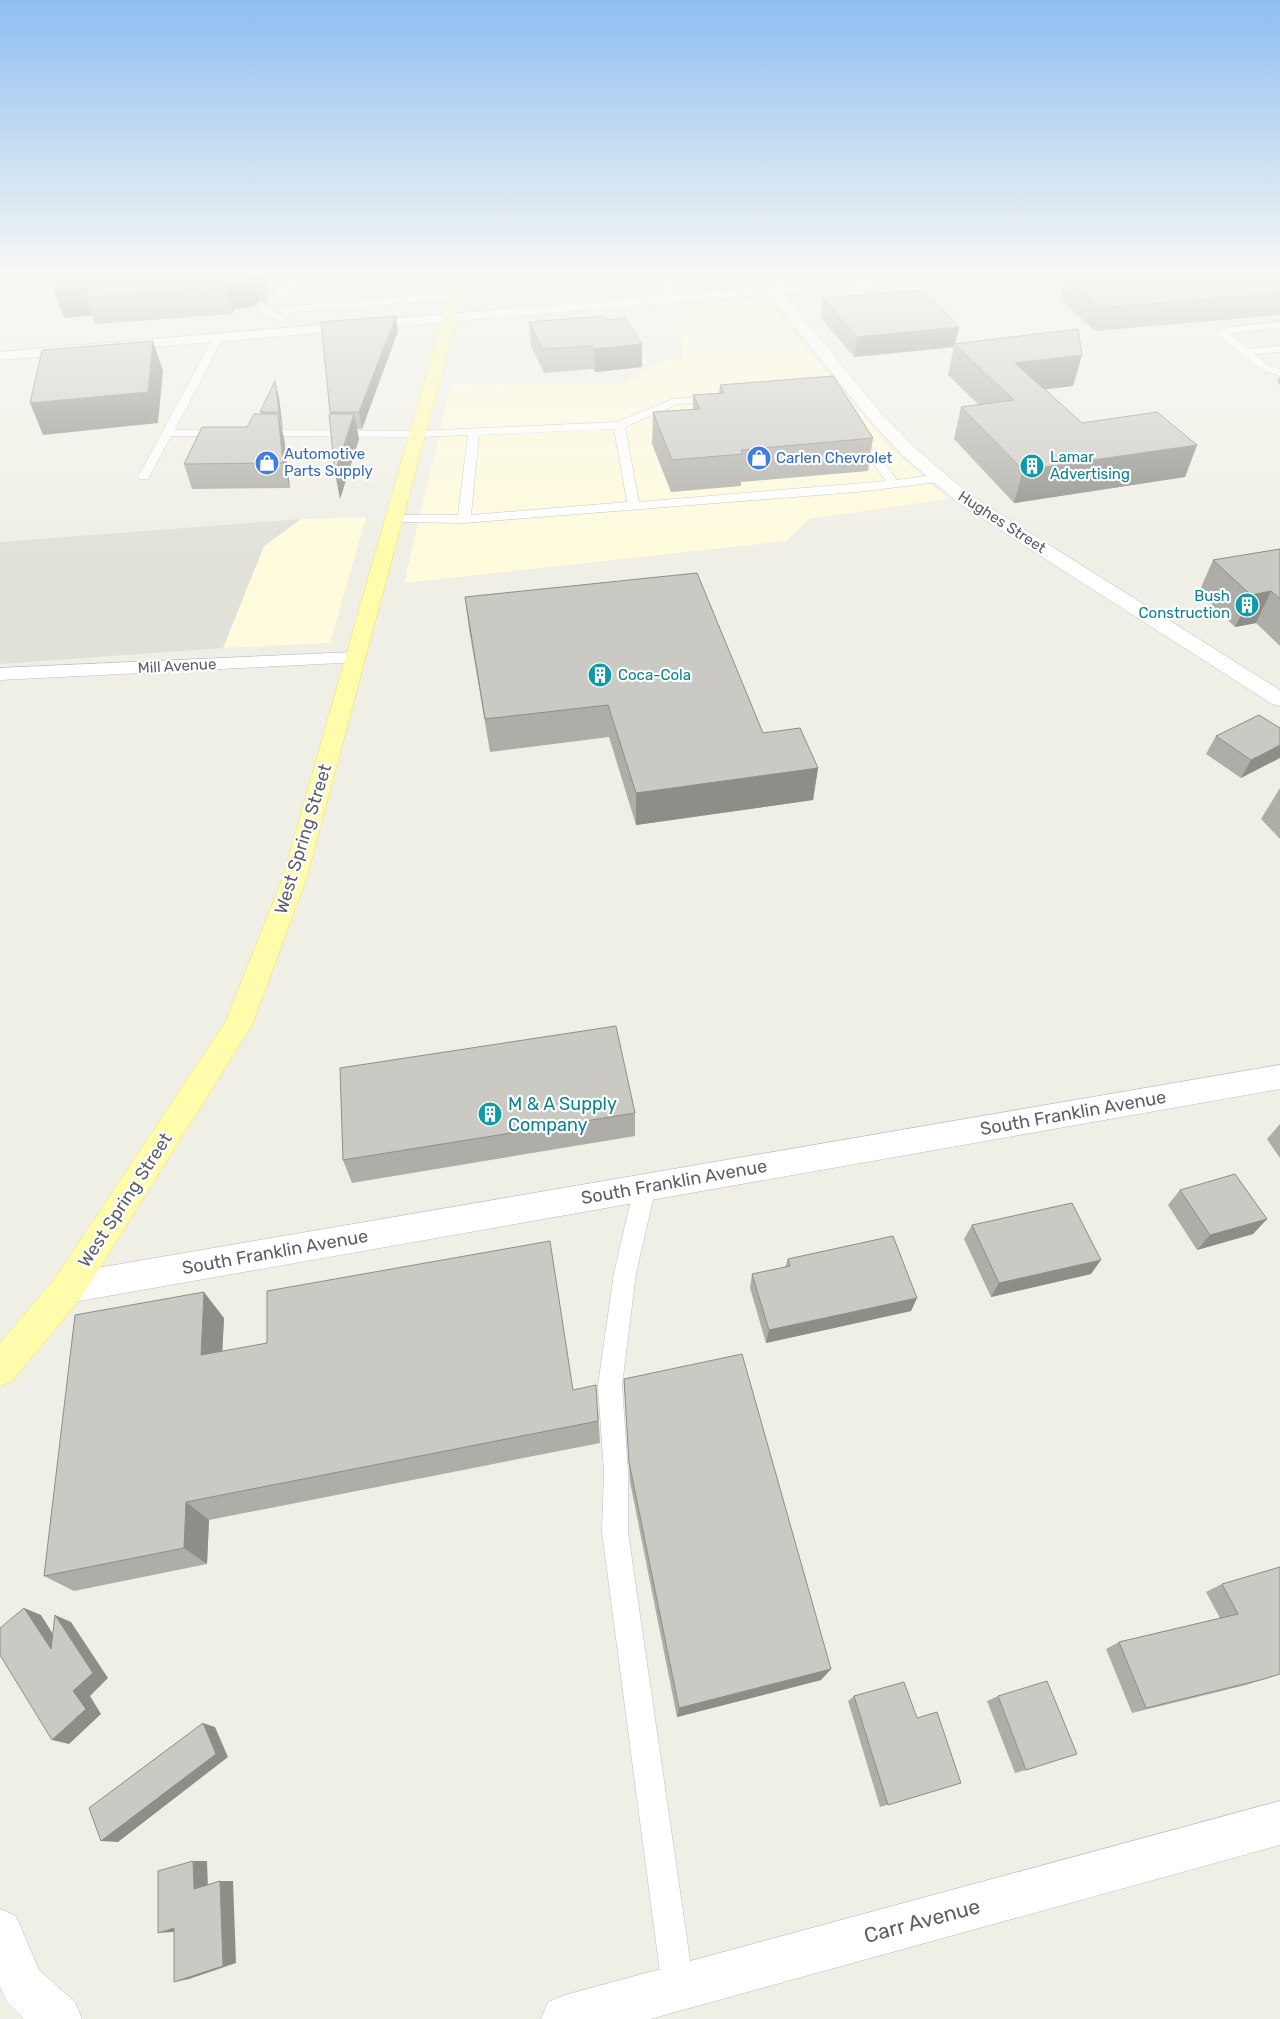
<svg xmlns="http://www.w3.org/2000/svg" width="1280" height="2019" font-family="Rubik,sans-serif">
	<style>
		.commercial { fill: #fffbdc }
		.industrial { fill: #e1e1da }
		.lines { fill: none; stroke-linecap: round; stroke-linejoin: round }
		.lane-casing { stroke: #bdbec5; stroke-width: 1 }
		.street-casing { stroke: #bdbec5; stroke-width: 1 }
		.secondary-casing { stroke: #bbbdc4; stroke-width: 1 }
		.primary-casing { stroke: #f6de59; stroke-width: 1 }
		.lane { fill: #fff; fill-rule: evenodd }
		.street { fill: #fff; fill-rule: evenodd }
		.secondary { fill: #fff; fill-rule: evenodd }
		.primary { fill: #fffcac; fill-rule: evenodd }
		.wall { fill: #afada8 }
		.shaded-wall { fill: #8e8d88 }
		.building { fill: #cbc9c3; stroke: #8e8d88 }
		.labels { text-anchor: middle; stroke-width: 4.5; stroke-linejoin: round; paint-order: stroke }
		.far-shop-label { font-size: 15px; fill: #366cbe; stroke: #fff; text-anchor: start }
		.far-culture-label { font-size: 15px; fill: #0d838f; stroke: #fff; text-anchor: start }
		.far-street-label { font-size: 15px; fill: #5d6067; stroke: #fff }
		.street-label { font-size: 18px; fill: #5d6067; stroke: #fff }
		.culture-label { font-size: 18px; fill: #0d838f; stroke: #fff; text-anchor: start }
		.near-street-label { font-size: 21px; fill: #5d6067; stroke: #fff }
	</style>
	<rect width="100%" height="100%" fill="#f0efe6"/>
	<!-- commercial -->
	<path class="commercial" d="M682 275H846L701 286 686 283Z
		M751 300 770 304 889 446 948 499 809 519 786 541 404 583 451 385 627 383 657 362 682 360 680 306Z
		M366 517 330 643 223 648 264 546 301 519Z"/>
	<!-- industrial -->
	<path class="industrial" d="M301 519 264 546 223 648 0 664V542Z"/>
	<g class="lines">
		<defs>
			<path id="lane" d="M441 275 463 276 458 279 283 292 284 296 279 299 274 296 273 290 278 287Z
				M426 295H454L459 298 454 301H426L283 313 278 310 283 307Z
				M258 304H264L267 308 288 320 280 322 260 312 256 306Z
				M1280 322V328L1229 333 1247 349 1280 346V352L1254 354 1270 366 1280 369V376L1262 370 1219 336V331L1224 328Z
				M219 333 224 336 175 430H225L231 433 225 436H171L148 479H140L138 477 214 336Z
				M719 396 724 399 723 401 678 404 625 427 639 502 886 481 850 432 856 429 860 430 897 480 939 474 945 478 939 482 857 492 464 523 394 522 388 518 390 515H458L468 435 418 437 257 436 251 433 257 430 418 431 617 422 672 399ZM614 429 627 502 471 515 479 435Z
				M645 1178 652 1180 656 1187 636 1273 622 1385 628 1472V1532L694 1988 689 1999 678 2004 667 1999 662 1988 602 1532 604 1472 598 1385 614 1273 634 1187 638 1180Z"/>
			<path id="street" d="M0 275H9L5 281 0 282Z
				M663 275H677V297L675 300H665L663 297Z
				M772 285 777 286 880 412 915 448 970 495 1280 690V706L1272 704 958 503 903 456 868 418 767 292 765 289Z
				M355 652 362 654 365 658 362 662 0 680V668Z
				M1280 1065V1089L68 1303 56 1299 52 1288 56 1277 68 1273Z
				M1280 1801V1845L650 2019H541L548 2002 565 1995Z
				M0 1909 16 1916 39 1970 75 2002 82 2019H24L7 2002 0 1987Z"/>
			<path id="secondary" d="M906 275H955L948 279 0 360V352Z"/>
			<path id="primary" d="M451 275H465L457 316 306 880 252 1025 80 1299 12 1381 0 1386V1343L56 1277 226 1021 282 880 443 316Z"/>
		</defs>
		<!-- lane casing -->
		<use href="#lane" class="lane-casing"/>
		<!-- street casing -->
		<use href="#street" class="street-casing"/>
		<!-- secondary casing -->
		<use href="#secondary" class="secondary-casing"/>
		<!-- primary casing -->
		<use href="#primary" class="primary-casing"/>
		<!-- lane -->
		<use href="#lane" class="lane"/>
		<!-- street -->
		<use href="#street" class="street"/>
		<!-- secondary -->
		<use href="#secondary" class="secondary"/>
		<!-- primary -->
		<use href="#primary" class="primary"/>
	</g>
	<!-- wall -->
	<path class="wall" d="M62 275H338L265 280 268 306 264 302H258L254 307 234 309 233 314 95 324 92 315 64 318Z
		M1280 275V315L1095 331 1060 300 1066 278Z
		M823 298 955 344 1082 355 1073 386 1045 389 1082 423 1197 445 1185 477 1014 503 954 439 961 407 979 405 948 375 954 347 854 357 821 318Z
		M604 316 642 367 595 372 593 369 544 373 531 346 529 322Z
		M321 322 398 331 362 429H357L359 439 340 499 330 414Z
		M1280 376V385L1277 382Z
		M275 381 279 398 283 429H282L284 438 290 488 192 489 184 464 247 427 261 414 260 412Z
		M720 385 873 438 868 471 741 482V486L671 492 652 444 653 412 693 409V395L719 393Z
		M1280 549V646L1256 623 1235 627 1199 592 1213 560Z
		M465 597 763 733 818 768 813 800 636 825 609 737 490 752 469 629Z
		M1280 728 1241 778 1206 754 1216 736Z
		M1280 788V839L1261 819Z
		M635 1113V1136L352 1183 343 1160Z
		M1280 1124V1158L1267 1139Z
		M1180 1190 1267 1219 1253 1234 1197 1250 1168 1205Z
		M972 1225 1091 1274 991 1297 964 1239Z
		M788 1259 917 1298 911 1311 766 1343 750 1288 752 1274 785 1267Z
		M224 1318 222 1351 573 1390 598 1408 600 1443 209 1520 207 1564 74 1591 44 1576Z
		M624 1379 831 1669 821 1680 677 1717 630 1482Z
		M1222 1584 1280 1674 1246 1685 1132 1713 1106 1649 1119 1642 1220 1618 1206 1592Z
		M854 1696 917 1718 961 1783 880 1807 848 1701Z
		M998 1696 1026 1770 1015 1773 987 1701Z"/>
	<!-- shaded-wall -->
	<path class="shaded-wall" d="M262 275H264L265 280 268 306Z
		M530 275H546L530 276Z
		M252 276 258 302 254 307 234 309 233 314 226 288 227 283Z
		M89 288 86 297 92 315 64 318 54 291Z
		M396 316 398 331 362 429 359 412Z
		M959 327 955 345 954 344V347L854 357 857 337Z
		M153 341 163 371 158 423 43 435 30 403Z
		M642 344V367L595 372 594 349Z
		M1082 355 1073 386 1008 394 1015 363Z
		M275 381 279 398 283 429 279 412Z
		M278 414 284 438 290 488 283 463Z
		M354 414 359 439 340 499 335 473Z
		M1197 445 1185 477 1014 503 1023 470Z
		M1271 591 1256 623 1235 627 1251 595Z
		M1280 745V758L1241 778 1251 760Z
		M818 768 813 800 636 825V793Z
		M1267 1219 1253 1234 1197 1250 1210 1235Z
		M1101 1260 1091 1274 991 1297 999 1283Z
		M204 1292 224 1318 221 1378 201 1355Z
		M917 1298 911 1311 766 1343 769 1330Z
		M186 1502 209 1520 207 1564 184 1548Z
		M24 1608 41 1615 67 1656 51 1649Z
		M55 1615 71 1622 108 1678 90 1696 101 1714 69 1744 52 1740Z
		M831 1669 821 1680 677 1717 679 1708Z
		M203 1723 215 1727 228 1757 118 1842 101 1841Z
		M193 1861H207L208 1889H194Z
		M220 1881H233L236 1963 189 1979 174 1982Z
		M189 1927 173 1932 158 1933 174 1928Z"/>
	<!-- building -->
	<path class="building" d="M62 275H262V280L258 276H252L248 281 227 283 226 288 86 297 89 288 54 291Z
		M1103 275H1280V293L1101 308 1066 278Z
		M924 290 959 327 857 337 823 298Z
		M396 316 359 412H330L321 322Z
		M604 316 606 320 625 318 642 344 594 349 592 346 542 349 529 322Z
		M1078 329 1082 355 1015 363 1082 423 1157 412 1197 445 1023 470 961 407 1014 400 954 344Z
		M153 341 148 392 30 403 42 350Z
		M833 376 873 438 741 450 743 454 672 460 653 412 700 409 693 395 724 393 720 385Z
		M275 381 279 412H260Z
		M254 414H278L283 463 184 464 202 427H247Z
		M329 414H354L335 473Z
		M1280 549V599L1271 591 1251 595 1213 560Z
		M697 573 763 733 800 728 818 768 636 793 608 705 485 719 465 597Z
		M1259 715 1280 728V745L1251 760 1216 736Z
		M616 1026 635 1113 343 1160 340 1068Z
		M1235 1174 1267 1219 1210 1235 1180 1190Z
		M1072 1203 1101 1260 999 1283 972 1225Z
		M893 1236 917 1298 769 1330 752 1274 790 1266 788 1259Z
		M550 1241 573 1390 596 1385 598 1421 186 1502 184 1548 44 1576 75 1315 204 1292 201 1355 267 1343V1291Z
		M742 1354 831 1669 679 1708 629 1462 624 1379Z
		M1280 1567V1674L1264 1679 1146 1708 1119 1642 1238 1614 1222 1584Z
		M24 1608 51 1649 55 1615 93 1673 73 1691 86 1709 52 1740 0 1655V1628Z
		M1047 1681 1077 1754 1026 1770 998 1696Z
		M904 1682 917 1718 937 1712 961 1783 888 1805 854 1696Z
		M203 1723 216 1754 101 1841 89 1808Z
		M193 1861 194 1889 220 1881 223 1966 174 1982V1928L158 1933V1871Z"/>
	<!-- sky -->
	<linearGradient id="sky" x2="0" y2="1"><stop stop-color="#8ebef1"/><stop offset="0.49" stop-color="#f8f8f4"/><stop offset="1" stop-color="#f8f8f4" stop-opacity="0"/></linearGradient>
	<rect width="1280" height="557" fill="url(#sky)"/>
	<!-- icons -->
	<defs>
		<symbol id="shop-disc" viewBox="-11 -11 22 22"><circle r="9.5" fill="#3f7fe0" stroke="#fff"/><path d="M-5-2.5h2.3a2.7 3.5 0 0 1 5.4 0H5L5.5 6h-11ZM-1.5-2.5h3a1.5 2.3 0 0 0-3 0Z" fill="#fff"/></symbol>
		<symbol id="building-disc" viewBox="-11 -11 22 22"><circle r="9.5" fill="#0f9aa8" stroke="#fff"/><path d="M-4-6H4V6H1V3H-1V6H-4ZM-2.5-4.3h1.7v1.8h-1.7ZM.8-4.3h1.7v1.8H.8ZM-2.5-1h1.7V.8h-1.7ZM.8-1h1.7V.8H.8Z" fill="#fff"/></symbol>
	</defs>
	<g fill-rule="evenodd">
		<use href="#shop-disc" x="745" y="444" width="28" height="28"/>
		<use href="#shop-disc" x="253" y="449" width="28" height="28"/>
		<use href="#building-disc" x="1018" y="452" width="28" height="28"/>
		<use href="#building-disc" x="1233" y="591" width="28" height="28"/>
		<use href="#building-disc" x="586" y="661" width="28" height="28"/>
		<use href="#building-disc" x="476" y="1100" width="28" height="28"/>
	</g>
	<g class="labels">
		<!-- far-shop labels -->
		<g class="far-shop-label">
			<text x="284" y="459">Automotive<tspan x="284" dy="17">Parts Supply</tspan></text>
			<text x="776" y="463">Carlen Chevrolet</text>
		</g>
		<!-- far-culture labels -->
		<g class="far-culture-label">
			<text x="1050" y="462">Lamar<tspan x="1050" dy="17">Advertising</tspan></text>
			<text x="1230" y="601" text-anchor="end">Bush<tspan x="1230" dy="17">Construction</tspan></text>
			<text x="618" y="680">Coca-Cola</text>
		</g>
		<!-- far-street labels -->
		<g class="far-street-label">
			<text transform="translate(1002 522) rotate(33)" y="5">Hughes Street</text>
			<text transform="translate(177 666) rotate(-3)" y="5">Mill Avenue</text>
		</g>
		<!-- street labels -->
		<g class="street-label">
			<text transform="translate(303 839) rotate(-73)" y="6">West Spring Street</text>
			<text transform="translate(1073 1113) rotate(-10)" y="6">South Franklin Avenue</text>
			<text transform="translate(674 1182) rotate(-10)" y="6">South Franklin Avenue</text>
			<text transform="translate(125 1200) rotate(-57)" y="6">West Spring Street</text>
			<text transform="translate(275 1252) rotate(-10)" y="6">South Franklin Avenue</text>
		</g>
		<!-- culture labels -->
		<g class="culture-label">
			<text x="508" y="1110">M &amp; A Supply<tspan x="508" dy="21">Company</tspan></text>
		</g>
		<!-- near-street labels -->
		<g class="near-street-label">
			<text transform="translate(922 1921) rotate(-15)" y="7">Carr Avenue</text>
		</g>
	</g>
</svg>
